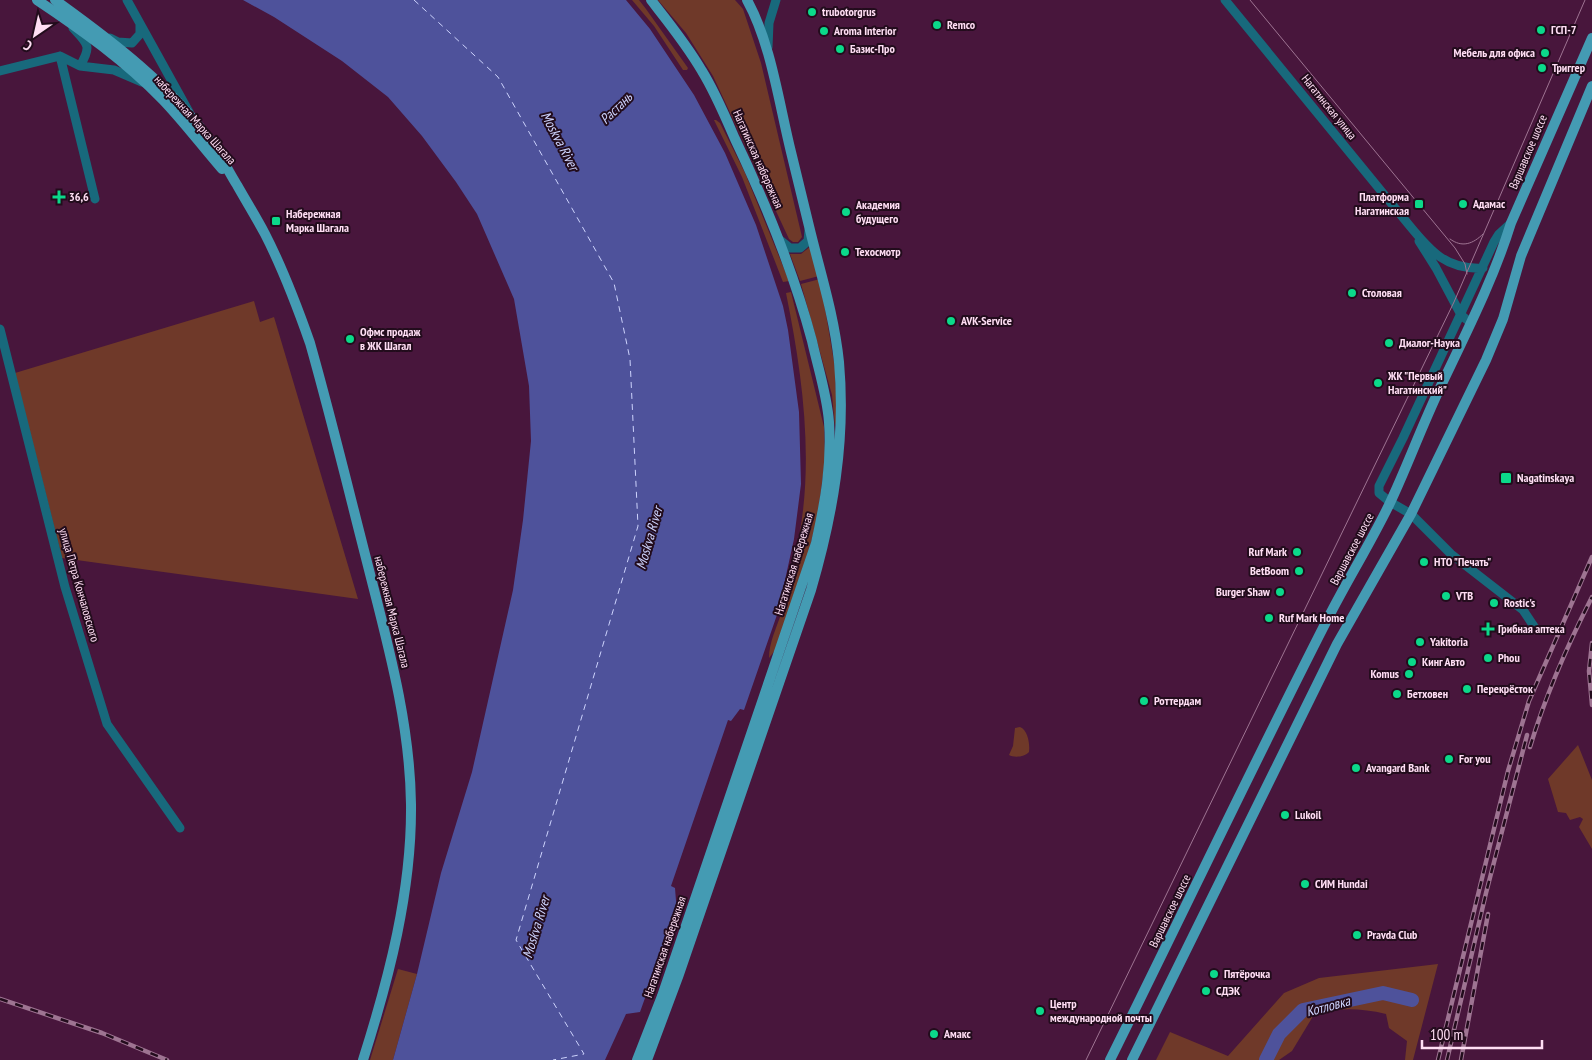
<svg xmlns="http://www.w3.org/2000/svg" width="1592" height="1060" font-family="'PT Sans Narrow',sans-serif">
	<style>
		.green { fill: #6f3929 }
		.water { fill: #4e529b }
		.lines { fill: none; stroke-linecap: round; stroke-linejoin: round }
		.river { stroke: #4e529b; stroke-width: 14 }
		.ferry { stroke: #cdd3fd; stroke-width: 1; stroke-dasharray: 6 5; stroke-linecap: butt }
		.minor { stroke: #18697c; stroke-width: 9 }
		.major { stroke: #449bb3; stroke-width: 10 }
		.tram { stroke: #9e7492; stroke-width: 1 }
		.rail-casing { stroke: #9e7492; stroke-width: 4.5 }
		.rail { stroke: #220c1c; stroke-width: 2.5; stroke-dasharray: 8; stroke-linecap: butt }
		.poi-dot { fill: #0bd98a; stroke: #220c1c; stroke-width: 2 }
		.labels { text-anchor: middle; stroke-width: 4; stroke-linejoin: round; paint-order: stroke }
		.poi-label { font-size: 12px; font-weight: bold; fill: #ffdef4; stroke: #220c1c; text-anchor: start }
		.street-label { font-size: 12px; fill: #ffdef4; stroke: #220c1c }
		.water-label { font-size: 14px; font-style: italic; fill: #cdd3fd; stroke: #220c1c }
	</style>
	<rect width="100%" height="100%" fill="#48163c"/>
	<!-- green -->
	<path class="green" d="M632 0H639L646 9 688 68 687 70H683L654 26Z
		M658 0H735L743 9 761 63 802 237 798 242H793L789 239 713 76 686 33Z
		M714 120H716L720 123 745 173 789 281 783 282 742 177Z
		M811 246 819 276 800 281 790 254H801Z
		M820 279 835 368 837 419 835 426 832 395 801 284Z
		M791 292 824 427 825 459 818 514 807 559 776 649 769 658C769 642 777 627 782 611 789 587 794 562 799 537 814 457 802 372 786 293Z
		M254 301 260 322 274 317 358 599 62 558 15 373Z
		M1020 727C1028 730 1030 744 1029 752 1025 757 1014 758 1009 755L1013 746 1015 728Z
		M1578 745 1592 780V849L1579 827 1583 819 1580 817 1570 820 1566 813 1558 812 1548 779Z
		M1438 964 1413 1060H1405L1407 1041 1389 1028 1386 1014C1360 1008 1341 1008 1315 1013L1292 1051 1279 1060H1156L1170 1032 1228 1056 1284 993 1319 978Z
		M398 969 417 974 393 1060H370Z"/>
	<!-- water -->
	<path class="water" d="M243 0H626L650 29 694 95 725 153 756 225 783 306 788 330 799 412 801 484 794 539 778 612 744 710 740 709 731 721 728 720 671 886 675 888 676 901 680 905 678 906 640 1012 626 1014 605 1060H393L417 974 441 873 472 772 513 590 523 520 531 441 529 386 514 299 477 214 456 182 422 136 388 97 342 61 274 17Z"/>
	<g class="lines">
		<!-- river -->
		<path class="river" d="M1266 1060 1279 1034 1303 1010 1383 993 1412 1000"/>
		<!-- ferry -->
		<path class="ferry" d="M414 0 498 77 614 283 630 359 638 526 516 940 584 1054 553 1060"/>
		<!-- minor -->
		<path class="minor" d="M127 0 189 112
			M1225 0 1409 225C1431 252 1447 270 1483 268
			M73 28C88 44 92 46 80 66
			M110 38 118 42 132 43 140 34V24
			M768 47 769 23 776 0
			M60 56 95 199
			M0 71 60 56 80 66 114 70 142 82
			M1511 223 1499 234 1494 242 1403 438 1379 486V493L1390 502 1411 514 1451 554 1523 610 1535 628
			M780 240 790 248H800L808 241 809 230
			M1419 241 1436 268 1461 315 1471 323
			M0 329 65 587 107 724 180 828"/>
		<!-- major -->
		<path class="major" d="M37 0C82 30 125 61 163 100 184 122 202 146 222 169
			M55 0C112 41 173 87 214 146 222 158 229 172 237 185 246 201 256 217 265 234 283 269 297 306 310 343 331 417 349 492 368 566 388 645 410 723 411 804 412 891 389 978 363 1060
			M637 1060 662 996 816 543C825 503 832 464 829 422 827 395 818 368 812 341 793 270 766 204 735 139 725 116 715 92 702 71 687 45 669 23 651 0
			M647 1060 678 977 811 590C833 515 846 440 839 362 834 314 820 272 809 226 803 201 797 177 791 152 779 104 771 43 747 0
			M1110 1060C1182 915 1251 769 1325 624 1345 584 1369 546 1389 505 1407 467 1421 428 1439 390 1465 335 1493 281 1511 223L1592 38
			M1132 1060 1337 644 1411 514 1486 360 1503 319 1521 256 1592 86"/>
		<!-- tram -->
		<path class="tram" d="M1250 0 1455 248 1465 264 1467 274
			M1450 239C1462 248 1473 244 1483 234
			M1086 1060 1454 302 1585 0"/>
		<defs>
			<path id="rail" d="M1592 643 1589 671 1592 705
				M1530 747C1546 694 1567 646 1592 597
				M0 999 102 1033 167 1060
				M1438 1060 1508 771 1529 701 1592 557
				M1447 1060 1486 893 1527 735
				M1461 1060 1488 914"/>
		</defs>
		<!-- rail casing -->
		<use href="#rail" class="rail-casing"/>
		<!-- rail -->
		<use href="#rail" class="rail"/>
	</g>
	<!-- markers -->
	<g class="poi-dot">
		<circle cx="812" cy="12" r="5"/>
		<circle cx="937" cy="25" r="5"/>
		<circle cx="1541" cy="30" r="5"/>
		<circle cx="824" cy="31" r="5"/>
		<circle cx="840" cy="49" r="5"/>
		<circle cx="1545" cy="53" r="5"/>
		<circle cx="1542" cy="68" r="5"/>
		<path d="M56.5 189.5h5v5h5v5h-5v5h-5v-5h-5v-5h5z"/>
		<rect x="1414" y="199" width="10" height="10" rx="2.5"/>
		<circle cx="1463" cy="204" r="5"/>
		<circle cx="846" cy="212" r="5"/>
		<rect x="271" y="216" width="10" height="10" rx="2.5"/>
		<circle cx="845" cy="252" r="5"/>
		<circle cx="1352" cy="293" r="5"/>
		<circle cx="951" cy="321" r="5"/>
		<circle cx="350" cy="339" r="5"/>
		<circle cx="1389" cy="343" r="5"/>
		<circle cx="1378" cy="383" r="5"/>
		<rect x="1500" y="472" width="12" height="12" rx="2.5"/>
		<circle cx="1297" cy="552" r="5"/>
		<circle cx="1424" cy="562" r="5"/>
		<circle cx="1299" cy="571" r="5"/>
		<circle cx="1280" cy="592" r="5"/>
		<circle cx="1446" cy="596" r="5"/>
		<circle cx="1494" cy="603" r="5"/>
		<circle cx="1269" cy="618" r="5"/>
		<path d="M1485.5 621.5h5v5h5v5h-5v5h-5v-5h-5v-5h5z"/>
		<circle cx="1420" cy="642" r="5"/>
		<circle cx="1488" cy="658" r="5"/>
		<circle cx="1412" cy="662" r="5"/>
		<circle cx="1409" cy="674" r="5"/>
		<circle cx="1467" cy="689" r="5"/>
		<circle cx="1397" cy="694" r="5"/>
		<circle cx="1144" cy="701" r="5"/>
		<circle cx="1449" cy="759" r="5"/>
		<circle cx="1356" cy="768" r="5"/>
		<circle cx="1285" cy="815" r="5"/>
		<circle cx="1305" cy="884" r="5"/>
		<circle cx="1357" cy="935" r="5"/>
		<circle cx="1214" cy="974" r="5"/>
		<circle cx="1206" cy="991" r="5"/>
		<circle cx="1040" cy="1011" r="5"/>
		<circle cx="934" cy="1034" r="5"/>
	</g>
	<g class="labels">
		<!-- poi labels -->
		<g class="poi-label">
			<text x="822" y="16">trubotorgrus</text>
			<text x="947" y="29">Remco</text>
			<text x="1551" y="34">ГСП-7</text>
			<text x="834" y="35">Aroma Interior</text>
			<text x="850" y="53">Базис-Про</text>
			<text x="1535" y="57" text-anchor="end">Мебель для офиса</text>
			<text x="1552" y="72">Триггер</text>
			<text x="69" y="201">36,6</text>
			<text x="1409" y="201" text-anchor="end">Платформа<tspan x="1409" dy="14">Нагатинская</tspan></text>
			<text x="1473" y="208">Адамас</text>
			<text x="856" y="209">Академия<tspan x="856" dy="14">будущего</tspan></text>
			<text x="286" y="218">Набережная<tspan x="286" dy="14">Марка Шагала</tspan></text>
			<text x="855" y="256">Техосмотр</text>
			<text x="1362" y="297">Столовая</text>
			<text x="961" y="325">AVK-Service</text>
			<text x="360" y="336">Офмс продаж<tspan x="360" dy="14">в ЖК Шагал</tspan></text>
			<text x="1399" y="347">Диалог-Наука</text>
			<text x="1388" y="380">ЖК "Первый<tspan x="1388" dy="14">Нагатинский"</tspan></text>
			<text x="1517" y="482">Nagatinskaya</text>
			<text x="1287" y="556" text-anchor="end">Ruf Mark</text>
			<text x="1434" y="566">НТО "Печать"</text>
			<text x="1289" y="575" text-anchor="end">BetBoom</text>
			<text x="1270" y="596" text-anchor="end">Burger Shaw</text>
			<text x="1456" y="600">VTB</text>
			<text x="1504" y="607">Rostic's</text>
			<text x="1279" y="622">Ruf Mark Home</text>
			<text x="1498" y="633">Грибная аптека</text>
			<text x="1430" y="646">Yakitoria</text>
			<text x="1498" y="662">Phou</text>
			<text x="1422" y="666">Кинг Авто</text>
			<text x="1399" y="678" text-anchor="end">Komus</text>
			<text x="1477" y="693">Перекрёсток</text>
			<text x="1407" y="698">Бетховен</text>
			<text x="1154" y="705">Роттердам</text>
			<text x="1459" y="763">For you</text>
			<text x="1366" y="772">Avangard Bank</text>
			<text x="1295" y="819">Lukoil</text>
			<text x="1315" y="888">СИМ Hundai</text>
			<text x="1367" y="939">Pravda Club</text>
			<text x="1224" y="978">Пятёрочка</text>
			<text x="1216" y="995">СДЭК</text>
			<text x="1050" y="1008">Центр<tspan x="1050" dy="14">международной почты</tspan></text>
			<text x="944" y="1038">Амакс</text>
		</g>
		<!-- street labels -->
		<g class="street-label">
			<text transform="translate(1329 107) rotate(51)" y="4">Нагатинская улица</text>
			<text transform="translate(195 120) rotate(48)" y="4">набережная Марка Шагала</text>
			<text transform="translate(1528 152) rotate(-67)" y="4">Варшавское шоссе</text>
			<text transform="translate(758 159) rotate(66)" y="4">Нагатинская набережная</text>
			<text transform="translate(1352 549) rotate(-62)" y="4">Варшавское шоссе</text>
			<text transform="translate(794 564) rotate(-73)" y="4">Нагатинская набережная</text>
			<text transform="translate(79 585) rotate(74)" y="4">улица Петра Кончаловского</text>
			<text transform="translate(392 612) rotate(76)" y="4">набережная Марка Шагала</text>
			<text transform="translate(1170 911) rotate(-64)" y="4">Варшавское шоссе</text>
			<text transform="translate(665 947) rotate(-71)" y="4">Нагатинская набережная</text>
		</g>
		<!-- water labels -->
		<g class="water-label">
			<text transform="translate(616 108) rotate(-44)" y="5">Растань</text>
			<text transform="translate(560 141) rotate(62)" y="5">Moskva River</text>
			<text transform="translate(649 538) rotate(-74)" y="5">Moskva River</text>
			<text transform="translate(536 927) rotate(-73)" y="5">Moskva River</text>
			<text transform="translate(1328 1006) rotate(-15)" y="5">Котловка</text>
		</g>
	</g>
	<!-- north arrow -->
	<g transform="translate(35 35) rotate(214)" stroke="#220c1c" stroke-width="4" paint-order="stroke">
	<path d="M0-4L9 19L0 12L-9 19Z" fill="#ffdef4"/>
	<text y="-8" font-size="14" font-weight="bold" text-anchor="middle" fill="#ffdef4">С</text>
	</g>
	<!-- scale -->
	<path d="M1422 1040v8h120v-8" fill="none" stroke="#ffdef4" stroke-width="2.5"/>
	<text x="1430" y="1040" font-size="15" fill="#ffdef4" stroke="#220c1c" stroke-width="4" paint-order="stroke">100 m</text>
</svg>
